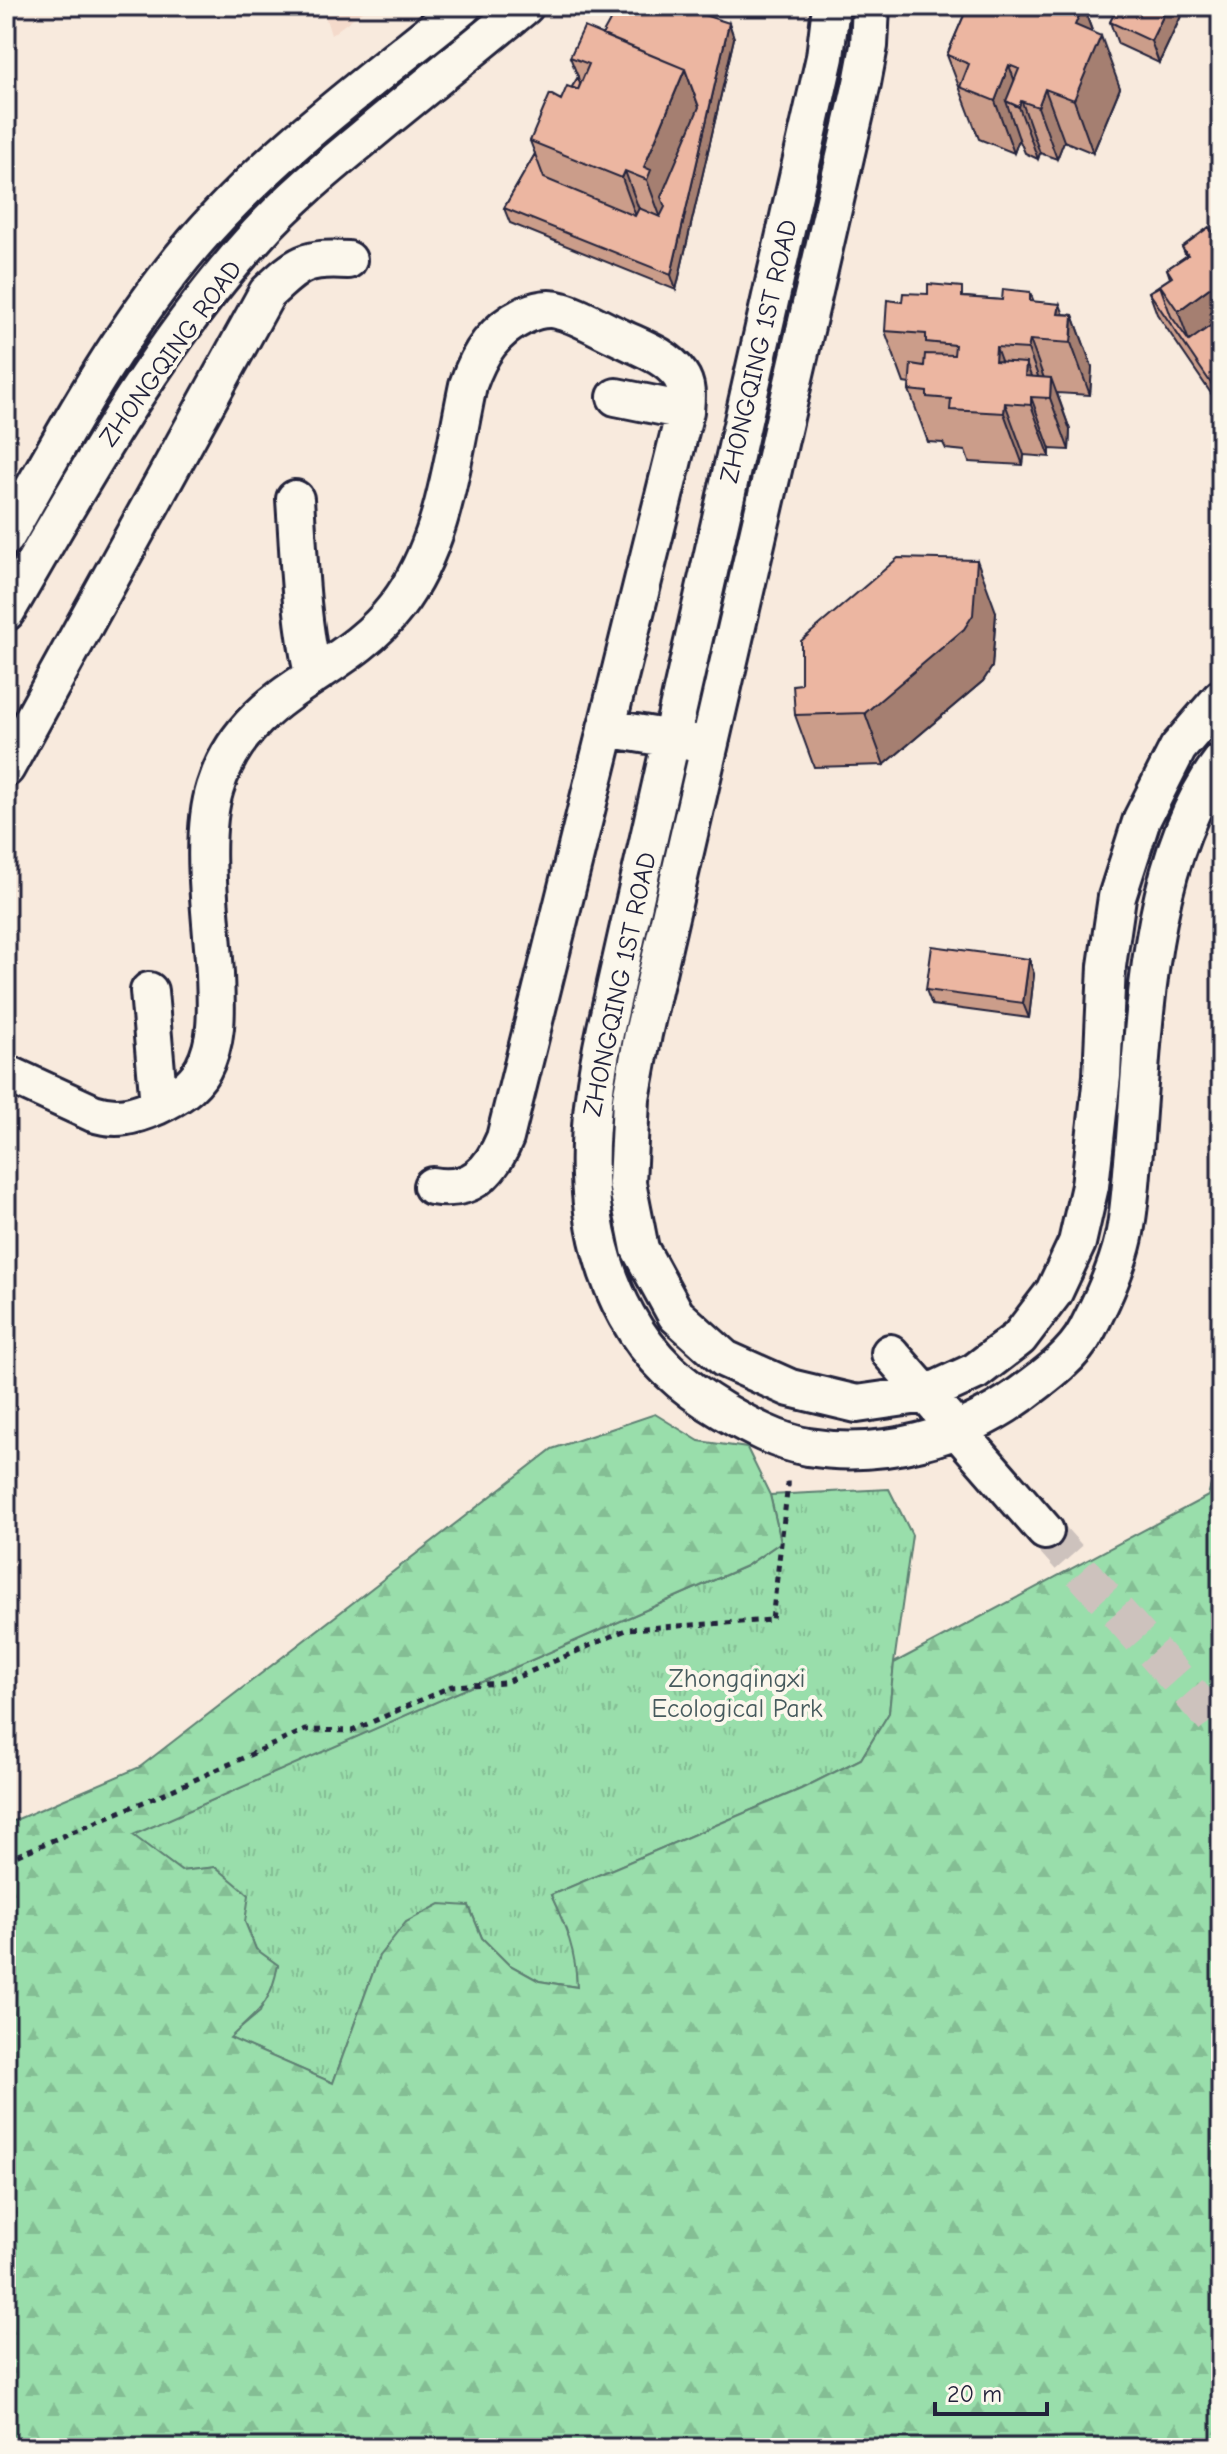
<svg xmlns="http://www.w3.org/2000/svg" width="1227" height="2454" font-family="'Comic Neue',sans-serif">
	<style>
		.built { fill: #f4dacb }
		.grass { fill: url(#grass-tufts); stroke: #5e8073; stroke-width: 2 }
		.forest { fill: url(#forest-firs); stroke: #5e8073; stroke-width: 2 }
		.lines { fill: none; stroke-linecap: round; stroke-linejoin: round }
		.minor-tunnel { stroke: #cdc2bd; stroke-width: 36; stroke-dasharray: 36 18; stroke-linecap: butt }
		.minor-casing { stroke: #22223b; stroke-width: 42 }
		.path { stroke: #22223b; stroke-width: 5; stroke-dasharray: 6 6; stroke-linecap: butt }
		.minor { stroke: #fbf7ec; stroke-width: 36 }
		.wall { fill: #cb9d8a; stroke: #22223b; stroke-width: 2 }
		.shaded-wall { fill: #a57f71; stroke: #22223b; stroke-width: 2 }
		.building { fill: #ecb6a1; stroke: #22223b; stroke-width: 2 }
		.labels { text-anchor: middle; stroke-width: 8; stroke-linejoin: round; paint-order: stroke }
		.street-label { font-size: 26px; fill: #22223b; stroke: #fbf7ec }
		.park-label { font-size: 26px; fill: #465a5d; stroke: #fbf7ec }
	</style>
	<defs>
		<pattern id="grass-tufts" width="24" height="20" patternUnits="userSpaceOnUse" patternTransform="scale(2)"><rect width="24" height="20" fill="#99deab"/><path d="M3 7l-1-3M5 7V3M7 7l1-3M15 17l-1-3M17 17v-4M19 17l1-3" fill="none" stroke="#84be94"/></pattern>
		<pattern id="forest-firs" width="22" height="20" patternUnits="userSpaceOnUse" patternTransform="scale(2)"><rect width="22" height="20" fill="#99deab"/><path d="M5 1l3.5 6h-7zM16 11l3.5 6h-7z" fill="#84be94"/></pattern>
	</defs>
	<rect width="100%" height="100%" fill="#f8eadd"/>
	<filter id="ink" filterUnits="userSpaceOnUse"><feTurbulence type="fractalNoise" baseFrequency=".0125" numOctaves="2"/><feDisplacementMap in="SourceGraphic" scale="16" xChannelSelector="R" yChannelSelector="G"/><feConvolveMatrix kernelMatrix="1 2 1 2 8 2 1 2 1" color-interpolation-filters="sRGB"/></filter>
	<g filter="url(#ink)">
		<!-- built -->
		<path class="built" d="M322 6H369L331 35Z"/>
		<!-- grass -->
		<path class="grass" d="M889 1489 912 1535 894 1663 889 1713 861 1759 801 1789 551 1895 564 1922 575 1953 577 1987 539 1981 508 1964 482 1938 469 1906 379 1956 333 2083 229 2038 260 2012 278 1966 256 1950 245 1922 216 1867 181 1871 132 1835 746 1566 781 1542 770 1495Z"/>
		<!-- forest -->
		<path class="forest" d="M655 1414 699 1441 747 1448 770 1495 781 1542 746 1566 133 1835 181 1871 216 1867 249 1895 245 1922 256 1949 278 1965C269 2009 258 2010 230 2038L333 2083 379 1956 406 1922 440 1904 469 1906 482 1938 508 1964 539 1981 577 1987C576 1951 566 1927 551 1895L801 1789 861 1759 889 1713 894 1663 1208 1496 1221 1446V2448H6V1824L140 1767 552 1449Z"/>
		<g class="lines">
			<!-- minor-tunnel -->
			<path class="minor-tunnel" d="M1045 1531 1221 1728"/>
			<defs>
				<path id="minor" d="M831 6 825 57 606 1028C585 1124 577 1226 627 1316 650 1358 682 1387 723 1411 749 1426 778 1442 808 1447 881 1459 961 1438 1020 1395 1043 1378 1074 1356 1087 1330 1102 1301 1117 1269 1124 1237 1130 1209 1131 1179 1134 1151 1144 1032 1146 860 1221 762
					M871 6 869 46 862 83 643 1034 631 1099 627 1183 640 1249 676 1315 725 1359 790 1388 857 1404 926 1394 976 1371 1019 1338 1054 1292 1077 1243 1090 1186 1102 1076 1107 966 1117 897 1142 819 1178 748 1221 698
					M616 397 685 411
					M295 499C299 557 300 616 313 674
					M6 537C63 436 119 331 195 242 270 154 373 79 463 6
					M6 612C82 481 155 347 258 234 296 192 341 157 384 121 431 83 478 44 525 6
					M606 728 696 743
					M6 768 267 293C298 264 305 257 348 260
					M149 991 159 1105
					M6 1073 93 1113C117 1121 134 1116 157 1106 176 1097 192 1088 203 1069 219 1040 216 1006 215 974 212 919 199 839 215 788 245 689 342 678 396 607 444 545 452 460 468 385 479 353 494 330 525 315 536 310 549 307 561 311 580 316 599 328 617 336 639 347 666 355 680 375 688 386 686 399 685 411L505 1138C491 1172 471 1193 432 1186
					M890 1353 1045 1531"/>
			</defs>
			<!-- minor casing -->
			<use href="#minor" class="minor-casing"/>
			<!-- path -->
			<path class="path" d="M6 1860 172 1790 305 1730 352 1731 452 1686 504 1683 628 1629 772 1620 788 1484H793"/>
			<!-- minor -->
			<use href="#minor" class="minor"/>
		</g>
		<!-- wall -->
		<path class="wall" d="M968 6H1083L1093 33 1120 88 1093 153 1064 141 1057 159 1040 153 1038 159 1025 153 1019 139 1014 153 979 139 947 55Z
			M1118 6H1199L1182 14 1159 63 1118 44 1110 22Z
			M729 23 734 38 676 290 510 223 504 208 535 154 530 141 572 87 578 77 570 57 602 35Z
			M1221 231V408L1157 314 1149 292 1170 278 1167 269 1186 256 1182 247 1215 235Z
			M1030 292 1034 302 1063 314 1073 315 1092 367 1090 395 1057 393 1070 430 1069 450 1050 449V457L1024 455 1023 465 969 462 965 451 946 449 943 443 928 442 909 390 910 384 904 383 885 331 902 302 966 297 1002 300Z
			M996 612 992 667 983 681 884 765 814 767 795 715 801 684Z
			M1029 959 1034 974 1029 1018 932 1005 926 990Z"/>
		<!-- shaded-wall -->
		<path class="shaded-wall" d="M1037 6H1059L1053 65 1034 13Z
			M1075 6H1083L1097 45 1101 36 1120 88 1093 153 1074 100Z
			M1168 6H1179L1182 14 1159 63 1151 41Z
			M729 23 734 38 676 290 671 275Z
			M1009 65 1040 153 1038 159 1019 107 1006 101 1019 139 1014 153 995 101Z
			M685 69 704 121 666 232 647 180 644 167Z
			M1045 89 1064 141 1057 159 1038 107Z
			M625 171 644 223 641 230 622 178Z
			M1212 286 1221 310V321L1197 363 1178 311Z
			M1221 290V304L1217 293Z
			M1060 304 1072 337 1073 315 1092 367 1090 395 1071 343 1058 314Z
			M1030 340 1049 392 1046 398 1028 349Z
			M996 347 1015 399 995 361Z
			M1026 363 1039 397 1025 376Z
			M1051 378 1070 430 1069 450 1050 398Z
			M1031 397 1050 449V457L1031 405Z
			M1005 403 1024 455 1023 465 1004 413Z
			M977 560 996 612 992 667 983 681 884 765 865 713Z
			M1029 959 1034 974 1029 1018 1023 1003Z"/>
		<!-- building -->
		<path class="building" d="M618 6H676L729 23 671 275 504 208 535 154 544 178 635 216 639 208 660 217 665 207 661 197 699 107 685 69 602 35Z
			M968 6H1037L1034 13 1042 16 1046 6H1080L1083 7 1075 25 1101 36 1074 100 1045 89 1038 107 1021 101 1019 107 1006 101 1019 69 1009 65 995 101 960 87 969 64 947 55Z
			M1118 6H1168L1151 41 1110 22Z
			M584 27 685 69 644 167 651 170 647 180 625 171 622 178 530 141 550 94 561 100 567 86 578 90 589 64 570 57Z
			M578 77 580 84 578 90 572 87Z
			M1209 227 1215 235 1221 231V290L1217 293 1212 286 1178 311 1160 285 1172 277 1167 269 1188 255 1182 247Z
			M928 284 962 287V297L1002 300 1003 289 1030 292V301L1060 304 1058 314 1073 315 1071 343 1030 340 1028 349 996 347 995 361 1026 363 1025 376 1051 378 1050 398 1031 397V405L1005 403 1004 413 950 410 951 399 927 397V392L909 390 911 364 924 366 925 354 954 355 955 345 926 342V334L885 331 887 300 902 302 903 293 928 294Z
			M1160 286 1171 316 1189 341 1220 319 1221 322V398L1149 292Z
			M898 558 977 560 973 615 964 629 865 713 795 715 793 685 801 684V641Z
			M932 946 1029 959 1023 1003 926 990Z"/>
	</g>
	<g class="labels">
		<!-- street labels -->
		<g class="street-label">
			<text transform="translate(758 351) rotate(-77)" y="9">ZHONGQING 1ST ROAD</text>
			<text transform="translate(170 353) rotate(-54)" y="9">ZHONGQING ROAD</text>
			<text transform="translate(619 984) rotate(-78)" y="9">ZHONGQING 1ST ROAD</text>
		</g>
		<!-- park labels -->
		<g class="park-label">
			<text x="737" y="1687">Zhongqingxi<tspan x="737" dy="30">Ecological Park</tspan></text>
		</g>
	</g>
	<!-- margin -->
	<rect width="1227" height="2454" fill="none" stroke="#fbf7ec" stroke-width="32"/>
	<rect x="16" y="16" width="1195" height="2422" fill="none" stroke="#22223b" stroke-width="3" filter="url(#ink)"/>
	<!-- scale -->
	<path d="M935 2402v12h112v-12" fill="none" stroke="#22223b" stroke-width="4"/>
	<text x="947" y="2402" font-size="24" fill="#22223b" stroke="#fbf7ec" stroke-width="6" paint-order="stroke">20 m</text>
</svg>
